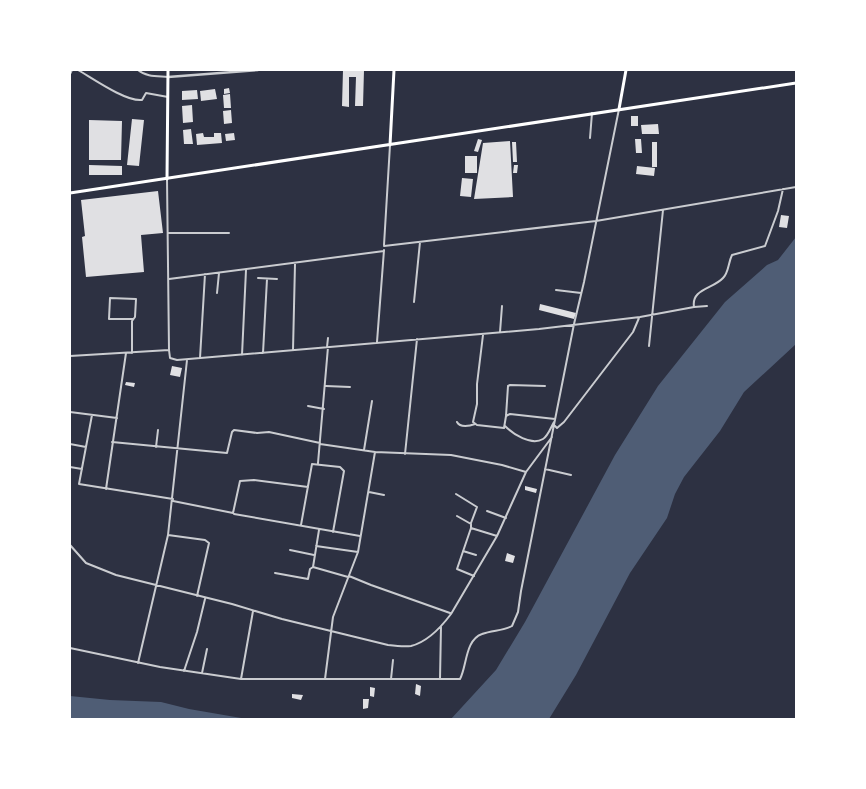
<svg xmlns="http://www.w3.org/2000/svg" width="866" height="789" font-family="Manrope,sans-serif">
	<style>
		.water { fill: #4f5d75 }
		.building { fill: #e0e0e3 }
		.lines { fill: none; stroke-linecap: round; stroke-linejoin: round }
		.minor { stroke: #caccd0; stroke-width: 2 }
		.tertiary { stroke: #caccd0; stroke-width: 2.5 }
		.secondary { stroke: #fff; stroke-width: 3 }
		.primary { stroke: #fff; stroke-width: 3 }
	</style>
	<rect width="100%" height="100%" fill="#2d3142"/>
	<!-- water -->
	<path class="water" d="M796 237V344L744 392 720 431 684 477 675 494 667 518 630 573 576 675 549 719H451L496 670 525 622 615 455 658 386 725 302 767 265 778 260Z
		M70 696 110 700 161 702 189 709 247 719H70Z"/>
	<!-- building -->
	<path class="building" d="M343 70H364L363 106H355L356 77H349V107L342 106Z
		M229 88 230 93 224 94V89Z
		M215 89 217 99 201 101 200 91Z
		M197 90 198 99 182 100V91Z
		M230 94 231 108H224L223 95Z
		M192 105 193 122 183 123 182 106Z
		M231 110 232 123 224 124 223 111Z
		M631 116H638V126H631Z
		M132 119 144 120 139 166 127 165Z
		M89 120 122 121 121 160H89Z
		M658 124 659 134H642L641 125Z
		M191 129 193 144H184L183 130Z
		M203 133 204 137H214V133H221L222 143 197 145 196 134Z
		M234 133 235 140 226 141 225 134Z
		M478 139 482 140 478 152 474 151Z
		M635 139H641L642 153H636Z
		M510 141 513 197 474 199 483 143Z
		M512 142H516L517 162H513Z
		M652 142H657V167H652Z
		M465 156H477V173H465Z
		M89 165 122 166V175H89Z
		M514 165H518L517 173H513Z
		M637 166 655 168 654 176 636 174Z
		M462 178 473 179 471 197 460 196Z
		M158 191 163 233 141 235 144 272 86 277 82 237 85 236 81 200Z
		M781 215 789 216 787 228 779 227Z
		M540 304 576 313 574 319 539 310Z
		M172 366 182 368 180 377 170 375Z
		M126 382 135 383 134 387 125 385Z
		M525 486 537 489 536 493 525 490Z
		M507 553 515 556 513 563 505 561Z
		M416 684 421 686 420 696 415 694Z
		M370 687 375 688 374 697 370 696Z
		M292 694 303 695 301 700 292 698Z
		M363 699H369L368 708 363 709Z"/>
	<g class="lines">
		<!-- minor -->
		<path class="minor" d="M78 70C92 78 126 102 142 100L146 93 168 97
			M138 70C146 77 158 76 168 77
			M70 74 72 70
			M590 138 592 113
			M167 179 169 350 170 358 177 360 539 329 640 317 694 307C691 289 713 289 723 278 729 272 728 263 732 255L765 246 778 211 783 189
			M168 233H229
			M384 245 390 145
			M384 246 596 221 796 187
			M258 278 277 279
			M169 279 384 251
			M556 290 581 293
			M217 293 219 273
			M414 302 420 242
			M694 307 707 306
			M500 332 502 306
			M483 335 477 384V404L473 422 477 425 504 428 506 416 510 414 555 419
			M377 342 384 250
			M649 346 663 210
			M327 347 328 338
			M293 350 295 264
			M132 353V321L135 317 136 299 110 298 109 319H133
			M263 353 267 279
			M242 355 246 270
			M70 356 169 350
			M200 358 205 274
			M326 386 350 387
			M308 406 324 409
			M70 412 117 418
			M92 415 79 484 173 499
			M506 416 508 386 510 385 545 386
			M457 422C460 428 470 426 475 424
			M554 425 557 428 564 422 633 332 639 318
			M505 426C513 434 531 446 543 439 548 436 551 427 554 422
			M112 442 227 453 232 432 234 430 257 433 269 432 320 443
			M70 444 86 447
			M320 444 375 452 451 455 502 465 526 472
			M156 447 158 430
			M364 450 372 401
			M405 454 417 339
			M318 463 328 347
			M70 467 82 469
			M545 469 571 475
			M106 489 126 353
			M369 492 384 495
			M456 494 477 507 471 523
			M173 501 233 513 240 481 254 480 308 487
			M487 511 506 518
			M234 514 360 536
			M457 516 471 524V528L457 569 474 576
			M301 525 312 464 340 467 344 471 333 532
			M471 528 497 536
			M168 535 205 540 209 543 197 596
			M70 545 86 563 116 575 232 604 282 619 388 645C396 646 404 647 411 646 427 642 442 626 451 614L497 536 526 472 552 437
			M316 546 358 552
			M290 550 314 555
			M463 551 476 555
			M313 567 319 530
			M275 573 308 579 310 569 313 567 348 577
			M349 576 371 585 450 613
			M70 648 160 667 241 679H460C467 666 465 640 482 634 492 630 503 631 512 626L518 612 521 591 574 324 584 282 619 109
			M138 663 168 535 187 360
			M184 671 197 632 205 599
			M202 673 207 649
			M241 679 253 611
			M325 679 333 617 358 552 375 452
			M391 679 393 660
			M440 679 441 626"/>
		<!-- tertiary -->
		<path class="tertiary" d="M168 77 258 70"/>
		<!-- secondary -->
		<path class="secondary" d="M619 109 626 70
			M167 179 168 70"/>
		<!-- primary -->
		<path class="primary" d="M390 145 394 70
			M70 193 796 83"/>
	</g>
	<!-- border -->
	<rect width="866" height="789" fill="none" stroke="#ffffff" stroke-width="142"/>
</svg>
